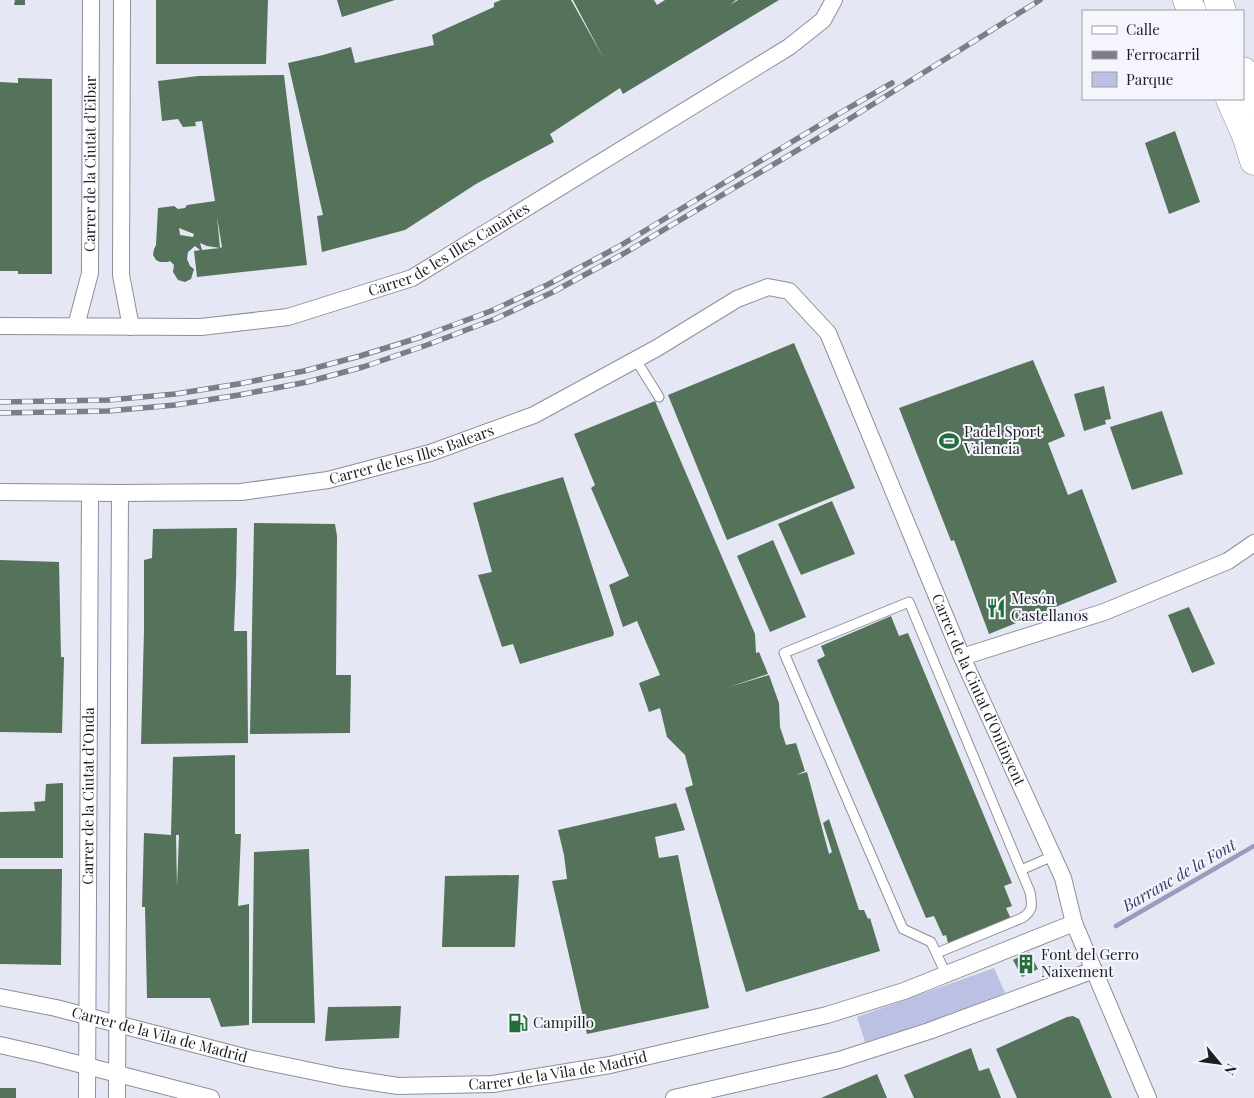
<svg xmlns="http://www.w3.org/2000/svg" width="1254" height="1098" font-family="'Playfair Display',serif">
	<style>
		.green { fill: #bcc0e2 }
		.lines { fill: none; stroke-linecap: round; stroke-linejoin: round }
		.stream { stroke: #979bbc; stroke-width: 4.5 }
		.building { fill: #55725b; fill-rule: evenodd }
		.service-casing { stroke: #8d8f9b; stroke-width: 11 }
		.minor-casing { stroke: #8d8f9b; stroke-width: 18 }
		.motorway-casing { stroke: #8d8f9b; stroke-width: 29 }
		.service { stroke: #fff; stroke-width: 9 }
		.minor { stroke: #fff; stroke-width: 16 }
		.motorway { stroke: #fff; stroke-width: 28 }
		.rail-casing { stroke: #7c7d85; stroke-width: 5.5 }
		.rail { stroke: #f4f5fd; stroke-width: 4; stroke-dasharray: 11; stroke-linecap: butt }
		.labels { text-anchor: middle; stroke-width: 4; stroke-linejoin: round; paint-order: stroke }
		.street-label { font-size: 15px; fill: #1e1f23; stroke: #f4f5fd }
		.poi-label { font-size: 15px; fill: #1e1f23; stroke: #f4f5fd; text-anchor: start }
		.water-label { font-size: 16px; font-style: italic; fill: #393a69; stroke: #f4f5fd }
	</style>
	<rect width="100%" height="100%" fill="#e5e7f4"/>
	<!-- green -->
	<path class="green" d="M994 968 1005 993 933 1021 865 1042 857 1017Z"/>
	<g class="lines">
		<!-- stream -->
		<path class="stream" d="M1116 926 1254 846"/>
	</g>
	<!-- building -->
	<path class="building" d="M15 0H25V5H14Z
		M156 0H268L266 64H156Z
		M337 0H395L342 17Z
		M501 0H571L604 59 573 0H654L657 5 665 0H736L730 5 738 0H779L623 94 620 88 550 134 554 142 476 184 405 230 322 252 317 216 323 215 288 63 323 55 351 47 355 63 434 45 432 35 494 7V3Z
		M284 75 307 265 197 277 194 251 200 250 195 246 188 252 187 259 190 266 194 269 191 279 185 282 178 280 173 272 174 265 170 261 168 262H160L156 260 153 255 154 249 156 245 158 208 174 206 178 209 185 208 187 205 215 201 202 121 195 122 196 126 183 127 178 119 162 121 158 81 198 76ZM217 217 222 247 220 248ZM179 228 194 234 193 237 180 235ZM200 243 207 246 220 248 202 250Z
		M18 78 52 79V274H18V271H0V82L18 83Z
		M1175 131 1200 202 1169 214 1145 143Z
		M794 343 855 488 727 540 668 395Z
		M1033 360 1065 436 1048 443 1068 495 1082 489 1117 582 989 634 954 540 951 541 899 408Z
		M1104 386 1111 419 1105 420 1106 424 1084 431 1074 394Z
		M655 401 755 634 756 653 759 652 768 674 729 687 769 675 779 703 780 727 786 745 796 743 805 771 796 775 807 772 829 854 832 852 823 823 829 819 859 910H864L868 919 870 918 880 951 746 992 685 788 693 785 685 755 667 737 660 708 649 712 639 683 660 675 637 621 623 627 609 585 629 576 591 488 595 485 574 434Z
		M1162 411 1183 474 1132 490 1110 427Z
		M563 477 614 633 613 636 520 664 513 644 502 647 478 575 492 572 473 503Z
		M832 501 855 554 801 575 778 524Z
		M254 523 335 524 337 536 336 675H351L350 733 250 734Z
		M237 528 236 581 234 631H247L248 743 141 744 144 631V560L152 558 153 529Z
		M773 540 806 617 770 632 737 556Z
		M0 560 59 562 61 657H64L62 733 0 732Z
		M1189 607 1215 664 1192 673 1168 615Z
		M891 616 899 636 908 633 1012 883 1004 886 1012 906 1006 908 1011 919 953 943H948L946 935 943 936 934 916 926 918 817 660 825 656 821 646Z
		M235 755V834H241L238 906 249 904V1025L221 1027 210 998H147L145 907H142L144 833 171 835 173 757ZM176 835H179L177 887Z
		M63 783V858H0V812L35 811 34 802 45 801 46 784Z
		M676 803 685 830 655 837 659 858 678 855 709 1008 587 1034 552 881 567 879 564 855 558 830Z
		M309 849 315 1023H252L254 852Z
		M0 869H62L61 965 0 964Z
		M519 875 515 947H442L445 876Z
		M1029 952 1038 969 1022 977 1013 960Z
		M401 1006 399 1038 325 1041 328 1007Z
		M1073 1016 1079 1019 1112 1098H1017L996 1049 1067 1017Z
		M971 1048 979 1071 989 1068 1001 1098H914L904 1075Z
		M877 1074 887 1098H821Z
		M0 1088H16V1098H0Z"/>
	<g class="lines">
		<defs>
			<path id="service" d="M636 360 659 397
				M1021 870 1053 856
				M937 953 1022 918C1034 910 1032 904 1030 892L909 602 784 653 903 929 931 942 946 974"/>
			<g id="minor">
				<path d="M122 0 121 275 131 327"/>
				<path id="s1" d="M0 326 201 327 288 317 412 278 789 47 823 20 834 0"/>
				<path id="s2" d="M76 326 90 273 91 0"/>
				<path id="s3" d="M0 492 120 493 241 492 328 480 430 453 534 415 657 348 737 299 768 287 789 291 828 333 962 657 1063 878 1074 923 1148 1098"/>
				<path d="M962 657 1104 612 1228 561 1254 543"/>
				<path id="s4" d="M0 997 56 1008 248 1058 340 1077 398 1086 493 1084 610 1065 827 1015 904 991 1074 923"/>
				<path d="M0 1045 44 1055 211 1098"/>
				<path id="s5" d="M87 1098 90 493"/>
				<path d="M117 1098 120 493"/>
				<path d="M674 1098 839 1060 929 1031 1094 970"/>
			</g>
			<path id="motorway" d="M1187 0 1192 11
				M1218 0 1222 11
				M1243 71 1254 104
				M1230 99 1246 135 1254 161"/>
		</defs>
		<!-- service casing -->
		<use href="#service" class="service-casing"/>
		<!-- minor casing -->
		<use href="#minor" class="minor-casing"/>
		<!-- motorway casing -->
		<use href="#motorway" class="motorway-casing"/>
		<!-- service -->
		<use href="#service" class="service"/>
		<!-- minor -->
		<use href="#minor" class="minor"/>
		<!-- motorway -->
		<use href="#motorway" class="motorway"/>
		<defs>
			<path id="rail" d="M0 402 109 400 175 394 238 384 304 371 360 356 421 337 491 311 547 285 618 247 833 117 892 83
				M0 413 108 411 175 405 239 395 307 382 363 367 427 345 495 319 553 292 623 254 838 126 1040 0"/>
		</defs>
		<!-- rail casing -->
		<use href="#rail" class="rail-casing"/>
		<!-- rail -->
		<use href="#rail" class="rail"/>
	</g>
	<!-- icons -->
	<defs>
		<symbol id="stadium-bare" viewBox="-9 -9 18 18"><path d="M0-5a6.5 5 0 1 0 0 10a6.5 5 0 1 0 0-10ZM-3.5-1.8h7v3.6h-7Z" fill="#216d3b" stroke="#f4f5fd" stroke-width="2.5" paint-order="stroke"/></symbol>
		<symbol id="restaurant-bare" viewBox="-9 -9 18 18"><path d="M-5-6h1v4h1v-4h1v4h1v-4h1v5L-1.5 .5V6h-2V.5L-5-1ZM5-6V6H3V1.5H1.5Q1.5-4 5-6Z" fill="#216d3b" stroke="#f4f5fd" stroke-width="2.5" paint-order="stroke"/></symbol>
		<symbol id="building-bare" viewBox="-9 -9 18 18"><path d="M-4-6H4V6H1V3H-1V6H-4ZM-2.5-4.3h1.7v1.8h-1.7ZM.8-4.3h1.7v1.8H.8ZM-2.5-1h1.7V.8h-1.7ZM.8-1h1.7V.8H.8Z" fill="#216d3b" stroke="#f4f5fd" stroke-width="2.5" paint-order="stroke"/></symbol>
		<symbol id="fuel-bare" viewBox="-9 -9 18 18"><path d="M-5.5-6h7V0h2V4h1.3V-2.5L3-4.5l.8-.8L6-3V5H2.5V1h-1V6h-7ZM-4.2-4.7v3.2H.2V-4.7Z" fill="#216d3b" stroke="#f4f5fd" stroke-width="2.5" paint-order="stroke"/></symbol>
	</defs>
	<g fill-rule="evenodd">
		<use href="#stadium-bare" x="935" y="427" width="28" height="28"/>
		<use href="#restaurant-bare" x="982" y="594" width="28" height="28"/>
		<use href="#building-bare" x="1012" y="950" width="28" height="28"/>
		<use href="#fuel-bare" x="504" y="1009" width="28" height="28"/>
	</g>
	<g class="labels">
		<!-- street labels -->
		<g class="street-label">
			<text dy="5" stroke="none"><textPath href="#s2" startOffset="164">Carrer de la Ciutat d'Eibar</textPath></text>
			<text dy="5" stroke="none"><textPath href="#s1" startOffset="464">Carrer de les Illes Canàries</textPath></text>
			<text dy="5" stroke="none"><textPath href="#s3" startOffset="416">Carrer de les Illes Balears</textPath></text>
			<text dy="5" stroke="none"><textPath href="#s3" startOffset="1278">Carrer de la Ciutat d'Ontinyent</textPath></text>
			<text dy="5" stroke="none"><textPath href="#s5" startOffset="302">Carrer de la Ciutat d’Onda</textPath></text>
			<text dy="5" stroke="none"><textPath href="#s4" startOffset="164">Carrer de la Vila de Madrid</textPath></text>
			<text dy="5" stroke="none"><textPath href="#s4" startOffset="569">Carrer de la Vila de Madrid</textPath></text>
		</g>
		<!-- poi labels -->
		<g class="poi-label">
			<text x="964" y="437">Padel Sport<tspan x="964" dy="17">Valencia</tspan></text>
			<text x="1011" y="604">Mesón<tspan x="1011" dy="17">Castellanos</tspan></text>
			<text x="1041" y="960">Font del Gerro<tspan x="1041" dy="17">Naixement</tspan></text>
			<text x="533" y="1028">Campillo</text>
		</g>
		<!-- water labels -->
		<g class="water-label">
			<text transform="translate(1179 875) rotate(-30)" y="6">Barranc de la Font</text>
		</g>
	</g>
	<!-- legend -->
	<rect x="1082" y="10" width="162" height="90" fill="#f4f5fd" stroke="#9e9fa6"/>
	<rect x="1092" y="26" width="25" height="8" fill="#ffffff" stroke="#9e9fa6"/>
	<text x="1126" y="35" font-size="15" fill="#1e1f23">Calle</text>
	<rect x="1092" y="51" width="25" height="8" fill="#7c7d85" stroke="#9e9fa6"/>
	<text x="1126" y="60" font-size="15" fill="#1e1f23">Ferrocarril</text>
	<rect x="1092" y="72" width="25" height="15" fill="#bcc0e2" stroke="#9e9fa6"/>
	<text x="1126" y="85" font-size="15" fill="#1e1f23">Parque</text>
	<!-- north arrow -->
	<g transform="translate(1219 1063) rotate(119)" stroke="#f4f5fd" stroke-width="4" paint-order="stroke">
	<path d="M0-4L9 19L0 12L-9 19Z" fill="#1e1f23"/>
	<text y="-8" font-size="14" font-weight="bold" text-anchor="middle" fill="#1e1f23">N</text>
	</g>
</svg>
